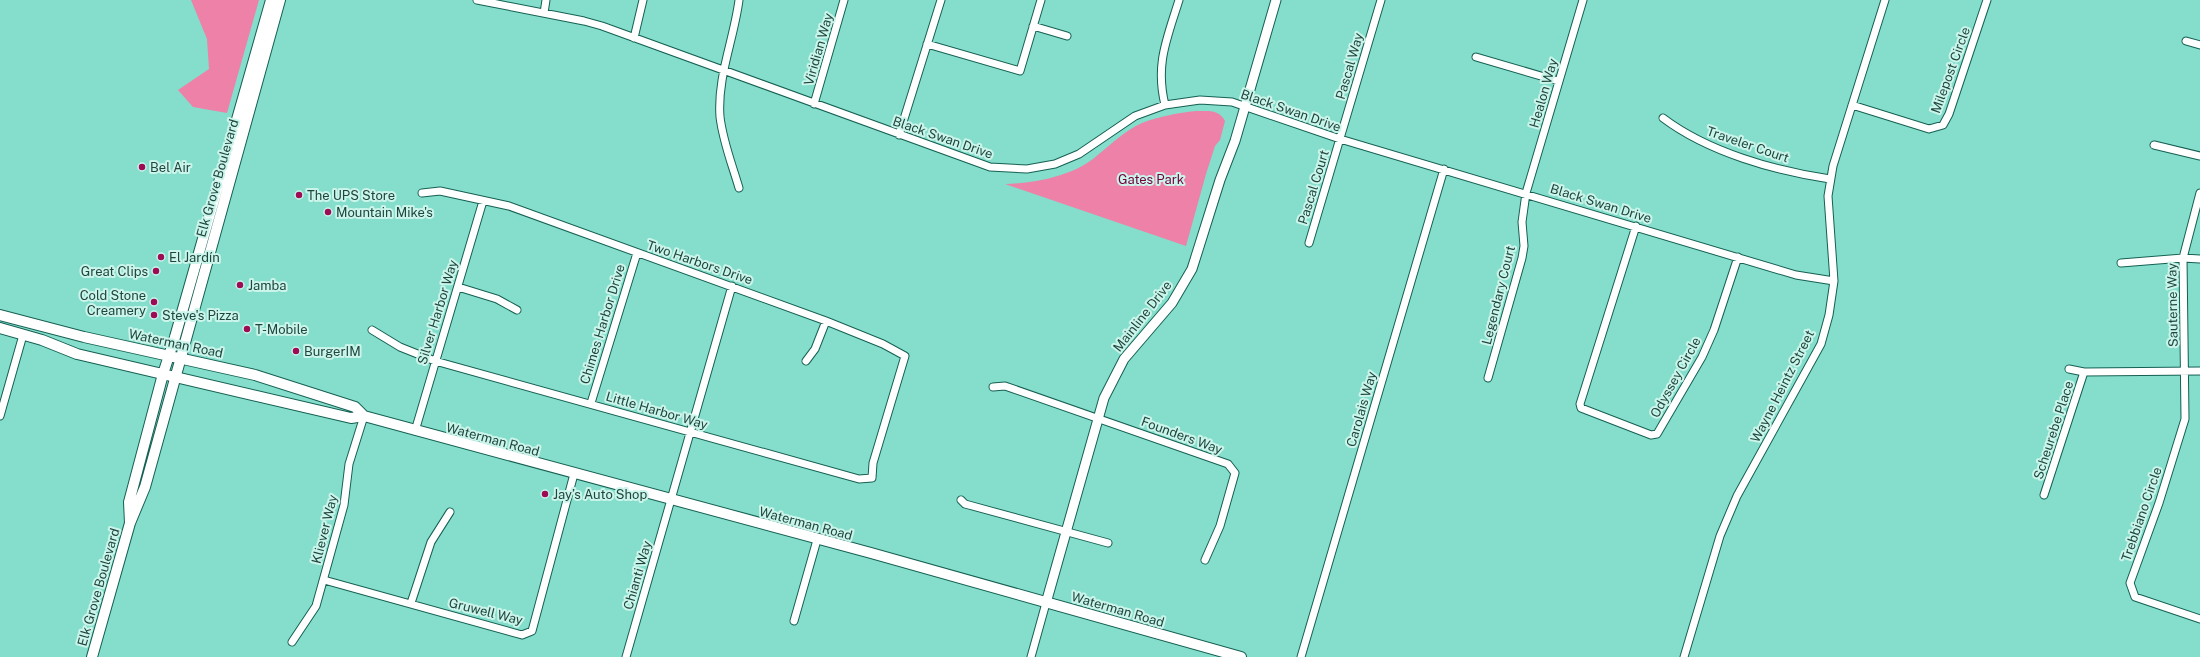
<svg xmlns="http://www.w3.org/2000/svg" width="2200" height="657" font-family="'Public Sans',sans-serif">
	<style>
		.green { fill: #ed81a7 }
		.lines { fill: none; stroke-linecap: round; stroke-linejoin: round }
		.minor-casing { stroke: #156053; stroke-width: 9 }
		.tertiary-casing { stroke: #156053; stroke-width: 11 }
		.secondary-casing { stroke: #156053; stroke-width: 12 }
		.minor { stroke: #fff; stroke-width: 7 }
		.tertiary { stroke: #fff; stroke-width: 9 }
		.secondary { stroke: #fff; stroke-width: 10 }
		.poi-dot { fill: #9e0b55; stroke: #cbf5eb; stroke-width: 1.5 }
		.labels { text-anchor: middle; stroke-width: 4; stroke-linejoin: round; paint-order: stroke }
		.street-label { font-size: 13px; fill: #1f453d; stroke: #cbf5eb }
		.poi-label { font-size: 13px; fill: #1f453d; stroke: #cbf5eb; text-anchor: start }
		.park-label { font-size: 13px; fill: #74013c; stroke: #cbf5eb }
	</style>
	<rect width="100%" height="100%" fill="#84decb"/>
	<!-- green -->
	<path class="green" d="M191 0H259L227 113 193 107 178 90 209 69 207 39Z
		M1196 111C1208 111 1219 109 1225 121L1220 140 1215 146 1206 174 1186 246 1005 184C1034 183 1069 177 1093 159 1108 147 1124 131 1142 123 1160 116 1178 113 1196 111Z"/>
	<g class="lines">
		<defs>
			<path id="minor" d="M477 0 584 21 602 26 990 167 1027 169 1055 164 1079 154 1135 116 1165 105 1200 100 1232 102 1340 139 1796 275 1834 281
				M544 13 546 0
				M1033 26 1067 36
				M634 38 643 0
				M2186 41 2200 45
				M927 44 1020 71 1041 0
				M1476 57 1558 81
				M814 104 844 0
				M1165 105C1155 64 1167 39 1179 0
				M1852 105 1929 129 1943 125 1949 114 1987 0
				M1663 118C1708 152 1775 171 1830 179
				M899 135 941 0
				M2154 145 2200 156
				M739 188C732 164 723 142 720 117 717 77 734 39 739 0
				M2200 193 2183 258 2185 419 2159 503 2130 583 2135 597 2200 619
				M1636 226 1580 404 1581 408 1651 435 1657 434 1702 357 1714 330 1738 257
				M1309 243 1381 0
				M2121 263 2183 258 2200 259
				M458 287 497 299 517 310
				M372 330 400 347 435 361 859 479 872 478 873 463 905 356 883 344 826 321 509 206 440 191 422 193
				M806 361 815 349 826 321
				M2069 369 2084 372 2200 371
				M1488 378 1522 258 1524 246 1522 222 1526 193 1583 0
				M993 387 1005 386 1228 464 1235 473 1220 526 1205 560
				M591 403 637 253
				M0 416 23 335
				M415 431 483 201
				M2044 495 2084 372
				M961 500 965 504 1108 543
				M324 580 522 635 532 631 574 474
				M411 603 431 542 450 512
				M794 621 817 540
				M292 642 316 606 344 505 349 464 364 416
				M626 657 732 286
				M1031 657 1046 603
				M1301 657 1444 169
				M1684 657 1720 536 1737 496 1821 344 1829 315 1834 281 1828 196 1833 166 1885 0"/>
			<path id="tertiary" d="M1046 603 1104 398 1124 359 1172 303 1192 269 1220 180 1235 141 1276 0"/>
			<path id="secondary" d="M0 315 84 337 255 375 355 407 364 416
				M0 328 42 340 77 354 351 418 364 416 871 553 1241 657
				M130 523 129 502 163 374 175 337 271 0
				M92 657 130 523 145 487 280 0"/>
		</defs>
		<!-- minor casing -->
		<use href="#minor" class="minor-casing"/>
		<!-- tertiary casing -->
		<use href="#tertiary" class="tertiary-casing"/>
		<!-- secondary casing -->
		<use href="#secondary" class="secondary-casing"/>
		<!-- minor -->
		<use href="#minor" class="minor"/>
		<!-- tertiary -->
		<use href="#tertiary" class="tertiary"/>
		<!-- secondary -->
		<use href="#secondary" class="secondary"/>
	</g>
	<!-- markers -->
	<g class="poi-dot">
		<circle cx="142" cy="167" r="4"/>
		<circle cx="299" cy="195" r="4"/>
		<circle cx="328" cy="212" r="4"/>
		<circle cx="161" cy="257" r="4"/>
		<circle cx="156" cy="271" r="4"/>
		<circle cx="240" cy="285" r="4"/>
		<circle cx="154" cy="302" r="4"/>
		<circle cx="154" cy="315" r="4"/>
		<circle cx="247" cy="329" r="4"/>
		<circle cx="296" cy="351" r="4"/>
		<circle cx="545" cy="494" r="4"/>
	</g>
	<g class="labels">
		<!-- street labels -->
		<g class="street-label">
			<text transform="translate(818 49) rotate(-74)" y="5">Viridian Way</text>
			<text transform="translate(1349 66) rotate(-74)" y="5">Pascal Way</text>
			<text transform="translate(1950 70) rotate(-70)" y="5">Milepost Circle</text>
			<text transform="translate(1543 93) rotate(-74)" y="5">Healon Way</text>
			<text transform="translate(1291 110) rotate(19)" y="5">Black Swan Drive</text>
			<text transform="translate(943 137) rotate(19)" y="5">Black Swan Drive</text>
			<text transform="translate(1748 144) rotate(19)" y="5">Traveler Court</text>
			<text transform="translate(217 178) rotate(-74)" y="5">Elk Grove Boulevard</text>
			<text transform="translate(1313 187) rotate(-73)" y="5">Pascal Court</text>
			<text transform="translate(1601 203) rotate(17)" y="5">Black Swan Drive</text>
			<text transform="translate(700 262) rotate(19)" y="5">Two Harbors Drive</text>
			<text transform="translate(1498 295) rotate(-76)" y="5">Legendary Court</text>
			<text transform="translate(2172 305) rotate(-91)" y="5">Sauterne Way</text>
			<text transform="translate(437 312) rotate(-73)" y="5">Silver Harbor Way</text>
			<text transform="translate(1142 316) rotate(-52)" y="5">Mainline Drive</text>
			<text transform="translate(602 324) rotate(-73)" y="5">Chimes Harbor Drive</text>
			<text transform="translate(176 343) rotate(12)" y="5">Waterman Road</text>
			<text transform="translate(1675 377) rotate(-61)" y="5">Odyssey Circle</text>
			<text transform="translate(1782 386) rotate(-63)" y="5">Wayne Heintz Street</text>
			<text transform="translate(1361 409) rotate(-74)" y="5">Carolais Way</text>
			<text transform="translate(657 410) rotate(16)" y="5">Little Harbor Way</text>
			<text transform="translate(2053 430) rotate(-72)" y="5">Scheurebe Place</text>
			<text transform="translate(1182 435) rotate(20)" y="5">Founders Way</text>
			<text transform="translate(493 439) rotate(15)" y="5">Waterman Road</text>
			<text transform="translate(2141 514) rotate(-71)" y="5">Trebbiano Circle</text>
			<text transform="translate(806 523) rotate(15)" y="5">Waterman Road</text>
			<text transform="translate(324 529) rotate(-76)" y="5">Kliever Way</text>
			<text transform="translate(637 575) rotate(-74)" y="5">Chianti Way</text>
			<text transform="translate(98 587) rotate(-74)" y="5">Elk Grove Boulevard</text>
			<text transform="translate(1118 609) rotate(16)" y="5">Waterman Road</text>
			<text transform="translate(486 611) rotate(14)" y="5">Gruwell Way</text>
		</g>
		<!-- poi labels -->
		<g class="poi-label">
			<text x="150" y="172">Bel Air</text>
			<text x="307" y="200">The UPS Store</text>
			<text x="336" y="217">Mountain Mike's</text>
			<text x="169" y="262">El Jardín</text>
			<text x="148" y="276" text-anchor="end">Great Clips</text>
			<text x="248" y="290">Jamba</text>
			<text x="146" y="300" text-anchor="end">Cold Stone<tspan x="146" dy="15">Creamery</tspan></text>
			<text x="162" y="320">Steve's Pizza</text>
			<text x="255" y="334">T-Mobile</text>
			<text x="304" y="356">BurgerIM</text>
			<text x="553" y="499">Jay’s Auto Shop</text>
		</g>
		<!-- park labels -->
		<g class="park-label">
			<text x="1151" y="184">Gates Park</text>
		</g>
	</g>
</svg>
